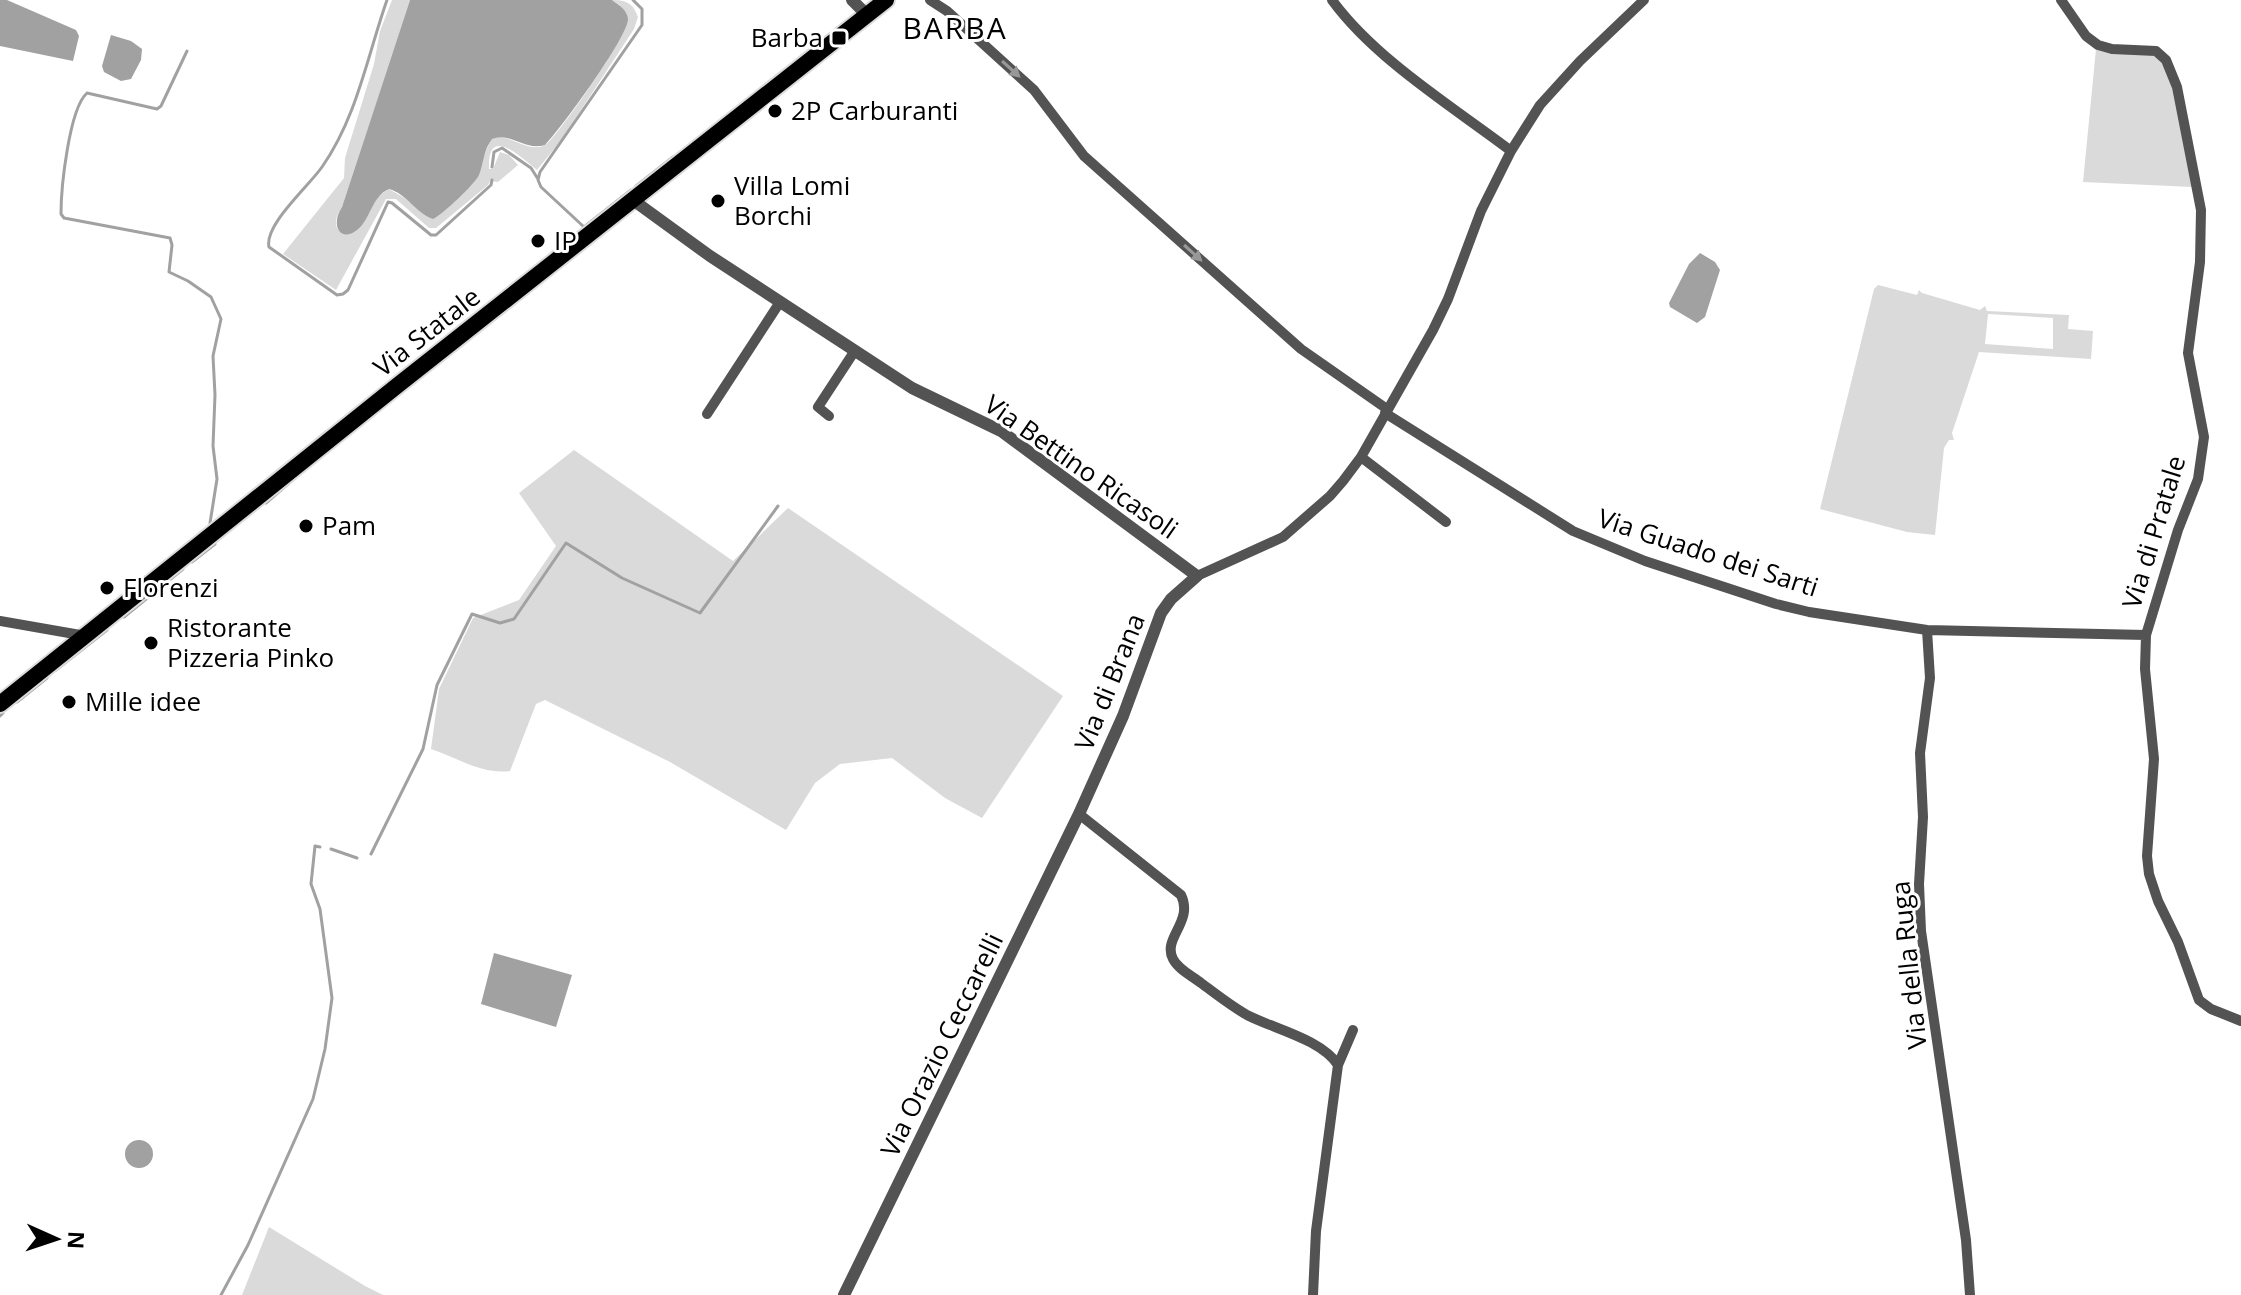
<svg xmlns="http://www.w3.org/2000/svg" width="2241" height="1295" font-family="'Open Sans',sans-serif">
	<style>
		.green { fill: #dadada; fill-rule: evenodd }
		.water { fill: #a1a1a1 }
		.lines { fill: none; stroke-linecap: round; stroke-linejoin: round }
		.stream { stroke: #a1a1a1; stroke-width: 3 }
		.primary-casing { stroke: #dbdbdb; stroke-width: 20 }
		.minor { stroke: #535353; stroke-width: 10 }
		.tertiary { stroke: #535353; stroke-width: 12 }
		.primary { stroke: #000; stroke-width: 16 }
		.oneway { fill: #989898 }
		.poi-dot { fill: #000; stroke: #fff; stroke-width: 3 }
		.labels { text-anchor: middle; stroke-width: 6; stroke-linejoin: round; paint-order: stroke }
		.poi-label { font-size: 26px; fill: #000; stroke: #fff; text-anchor: start }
		.street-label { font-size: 26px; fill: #000; stroke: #fff }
		.quarter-label { font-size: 30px; letter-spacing: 2px; fill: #000; stroke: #fff }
	</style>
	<rect width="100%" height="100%" fill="#fff"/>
	<!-- green -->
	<path class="green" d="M392 0H410L342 207C335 217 331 231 347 234L364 221 376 198 389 189 408 200 462 192 472 184 491 139C511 132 527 154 545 145 554 141 610 59 614 48 618 35 618 18 620 5L612 0C626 0 633 3 638 17L634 29 562 139 537 170C522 158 487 123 489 169H493L500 152 509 155 518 165 498 182 490 181 488 185 436 228H429L396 199H386L336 290 283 254 344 178 345 158 374 64 380 31Z
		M2096 49C2113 50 2142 46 2157 57 2176 71 2188 161 2193 187L2083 182Z
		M1878 285 1917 295 1919 290 1922 293 1980 310 1985 306 1987 311 2069 315 2068 329 2093 331 2091 359 1979 352 1952 433 1954 440H1949L1944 448 1935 535 1907 532 1820 509 1874 289ZM1988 314 2053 318V349L1985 344Z
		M574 450 733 561 788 508 1063 696 982 818 945 798 892 758 840 764 815 783 786 830 670 762 545 700 536 704 510 771C483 775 455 757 431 749L439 689 473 618 519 600 556 546 519 493Z
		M269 1227 365 1286 383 1295H242Z"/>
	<!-- water -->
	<path class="water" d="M0 0H7L76 30 79 36 73 61 0 46Z
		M410 0H612C619 5 627 10 628 19 628 37 560 130 545 145 524 151 512 132 492 139 483 151 484 162 479 175 475 184 442 215 433 219 416 213 407 194 389 189 371 197 371 219 357 230 340 243 330 225 342 207Z
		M111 35 131 41 142 49 141 60 131 79 121 81 104 72 102 66Z
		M1700 253 1715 262 1720 270 1705 317 1697 323 1670 307 1669 303 1689 264Z
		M494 953 572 975 556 1027 481 1004Z
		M125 1154a14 14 0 1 1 28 0a14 14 0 1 1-28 0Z"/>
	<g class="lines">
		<!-- stream -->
		<path class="stream" d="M387 0C367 57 357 117 322 167 308 187 264 225 269 247L337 295 343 294 348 290 388 202 392 203 431 235H436L491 185 492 180
			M187 51 161 106 157 109 87 93C69 109 61 188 61 214L64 218 170 238 172 245 169 272 188 281 211 297 221 319 213 356 215 395 213 446 217 479 210 523
			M492 167 494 152 502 148 531 168 538 179
			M636 186 673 157
			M631 190 584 227 541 187 538 180 540 172 642 25V9L633 0
			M293 460 326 432
			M266 503 296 477
			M192 562 215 544
			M124 617 183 569
			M56 670 107 630
			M17 702 47 678
			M0 716 3 713
			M331 849 357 858
			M371 854 423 749 437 685 472 614 500 623 514 619 566 543 622 578 700 613 778 506
			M221 1295 248 1245 313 1099 325 1049 332 998 320 909 311 884 315 846 320 847"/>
		<defs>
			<path id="primary" d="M0 704 398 385 886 0"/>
		</defs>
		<!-- primary casing -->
		<use href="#primary" class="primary-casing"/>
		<!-- minor -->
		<path class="minor" d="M930 0 947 11 1034 90 1084 156 1301 349 1387 409
			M1332 0C1375 59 1453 107 1511 151
			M2061 0 2086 36 2098 45 2112 49 2156 51 2166 60 2177 87 2201 210 2200 262 2188 353 2204 437 2198 479 2178 530 2146 635 2145 669 2154 759 2147 856 2149 874 2158 901 2178 942 2199 1000 2211 1009 2241 1021
			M1385 413 1573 531 1645 561 1776 604 1809 612 1927 630 2146 635
			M707 414 780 302
			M829 416 818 407 854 352
			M1361 457 1446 522
			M1197 576 1283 537 1330 496 1343 481 1361 457 1433 330 1448 299 1481 211 1511 151 1540 105 1580 61 1644 0
			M0 621 86 636
			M1927 630 1930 678 1920 753 1923 817 1919 884 1921 931 1966 1240 1970 1295
			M1079 814 1181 895C1194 922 1162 938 1173 959 1178 969 1192 976 1201 983 1216 994 1231 1006 1247 1015 1274 1029 1321 1039 1338 1065
			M1313 1295 1316 1231 1338 1065 1353 1030"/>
		<!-- tertiary -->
		<path class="tertiary" d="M852 0 867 15
			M634 198 637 203 710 256 912 388 1001 431 1197 576 1171 599 1161 613 1123 716 1079 814 844 1295"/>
		<!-- primary -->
		<use href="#primary" class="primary"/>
	</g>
	<!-- one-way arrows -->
	<defs><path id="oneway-solid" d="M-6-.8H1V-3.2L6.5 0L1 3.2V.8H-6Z" transform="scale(2)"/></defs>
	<g class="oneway">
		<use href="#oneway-solid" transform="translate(1011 69) rotate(42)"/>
		<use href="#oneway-solid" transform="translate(1193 253) rotate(42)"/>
	</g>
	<!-- markers -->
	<g class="poi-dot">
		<rect x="831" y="30" width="16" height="16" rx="4"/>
		<circle cx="775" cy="111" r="8"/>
		<circle cx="718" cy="201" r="8"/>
		<circle cx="538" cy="241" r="8"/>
		<circle cx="306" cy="526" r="8"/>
		<circle cx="107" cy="588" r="8"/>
		<circle cx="151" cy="643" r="8"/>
		<circle cx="69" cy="702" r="8"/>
	</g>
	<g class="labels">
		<!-- poi labels -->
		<g class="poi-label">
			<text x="823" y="47" text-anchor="end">Barba</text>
			<text x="791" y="120">2P Carburanti</text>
			<text x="734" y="195">Villa Lomi<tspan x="734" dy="30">Borchi</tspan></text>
			<text x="554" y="250">IP</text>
			<text x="322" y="535">Pam</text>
			<text x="123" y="597">Florenzi</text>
			<text x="167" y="637">Ristorante<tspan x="167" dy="30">Pizzeria Pinko</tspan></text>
			<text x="85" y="711">Mille idee</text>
		</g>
		<!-- street labels -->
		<g class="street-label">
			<text transform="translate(427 332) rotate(-38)" y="9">Via Statale</text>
			<text transform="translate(1081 467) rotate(35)" y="9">Via Bettino Ricasoli</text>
			<text transform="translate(2154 532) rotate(-73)" y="9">Via di Pratale</text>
			<text transform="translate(1708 553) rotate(18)" y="9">Via Guado dei Sarti</text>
			<text transform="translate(1110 682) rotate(-68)" y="9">Via di Brana</text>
			<text transform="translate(1909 965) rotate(-96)" y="9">Via della Ruga</text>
			<text transform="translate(942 1045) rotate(-64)" y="9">Via Orazio Ceccarelli</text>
		</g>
		<!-- quarter labels -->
		<g class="quarter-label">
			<text x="955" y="39">BARBA</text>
		</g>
	</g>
	<!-- north arrow -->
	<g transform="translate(56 1239) rotate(93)" stroke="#ffffff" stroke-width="6" paint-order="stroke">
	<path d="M0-6L14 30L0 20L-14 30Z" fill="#000000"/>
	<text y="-12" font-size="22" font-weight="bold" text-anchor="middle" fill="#000000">N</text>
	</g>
</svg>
